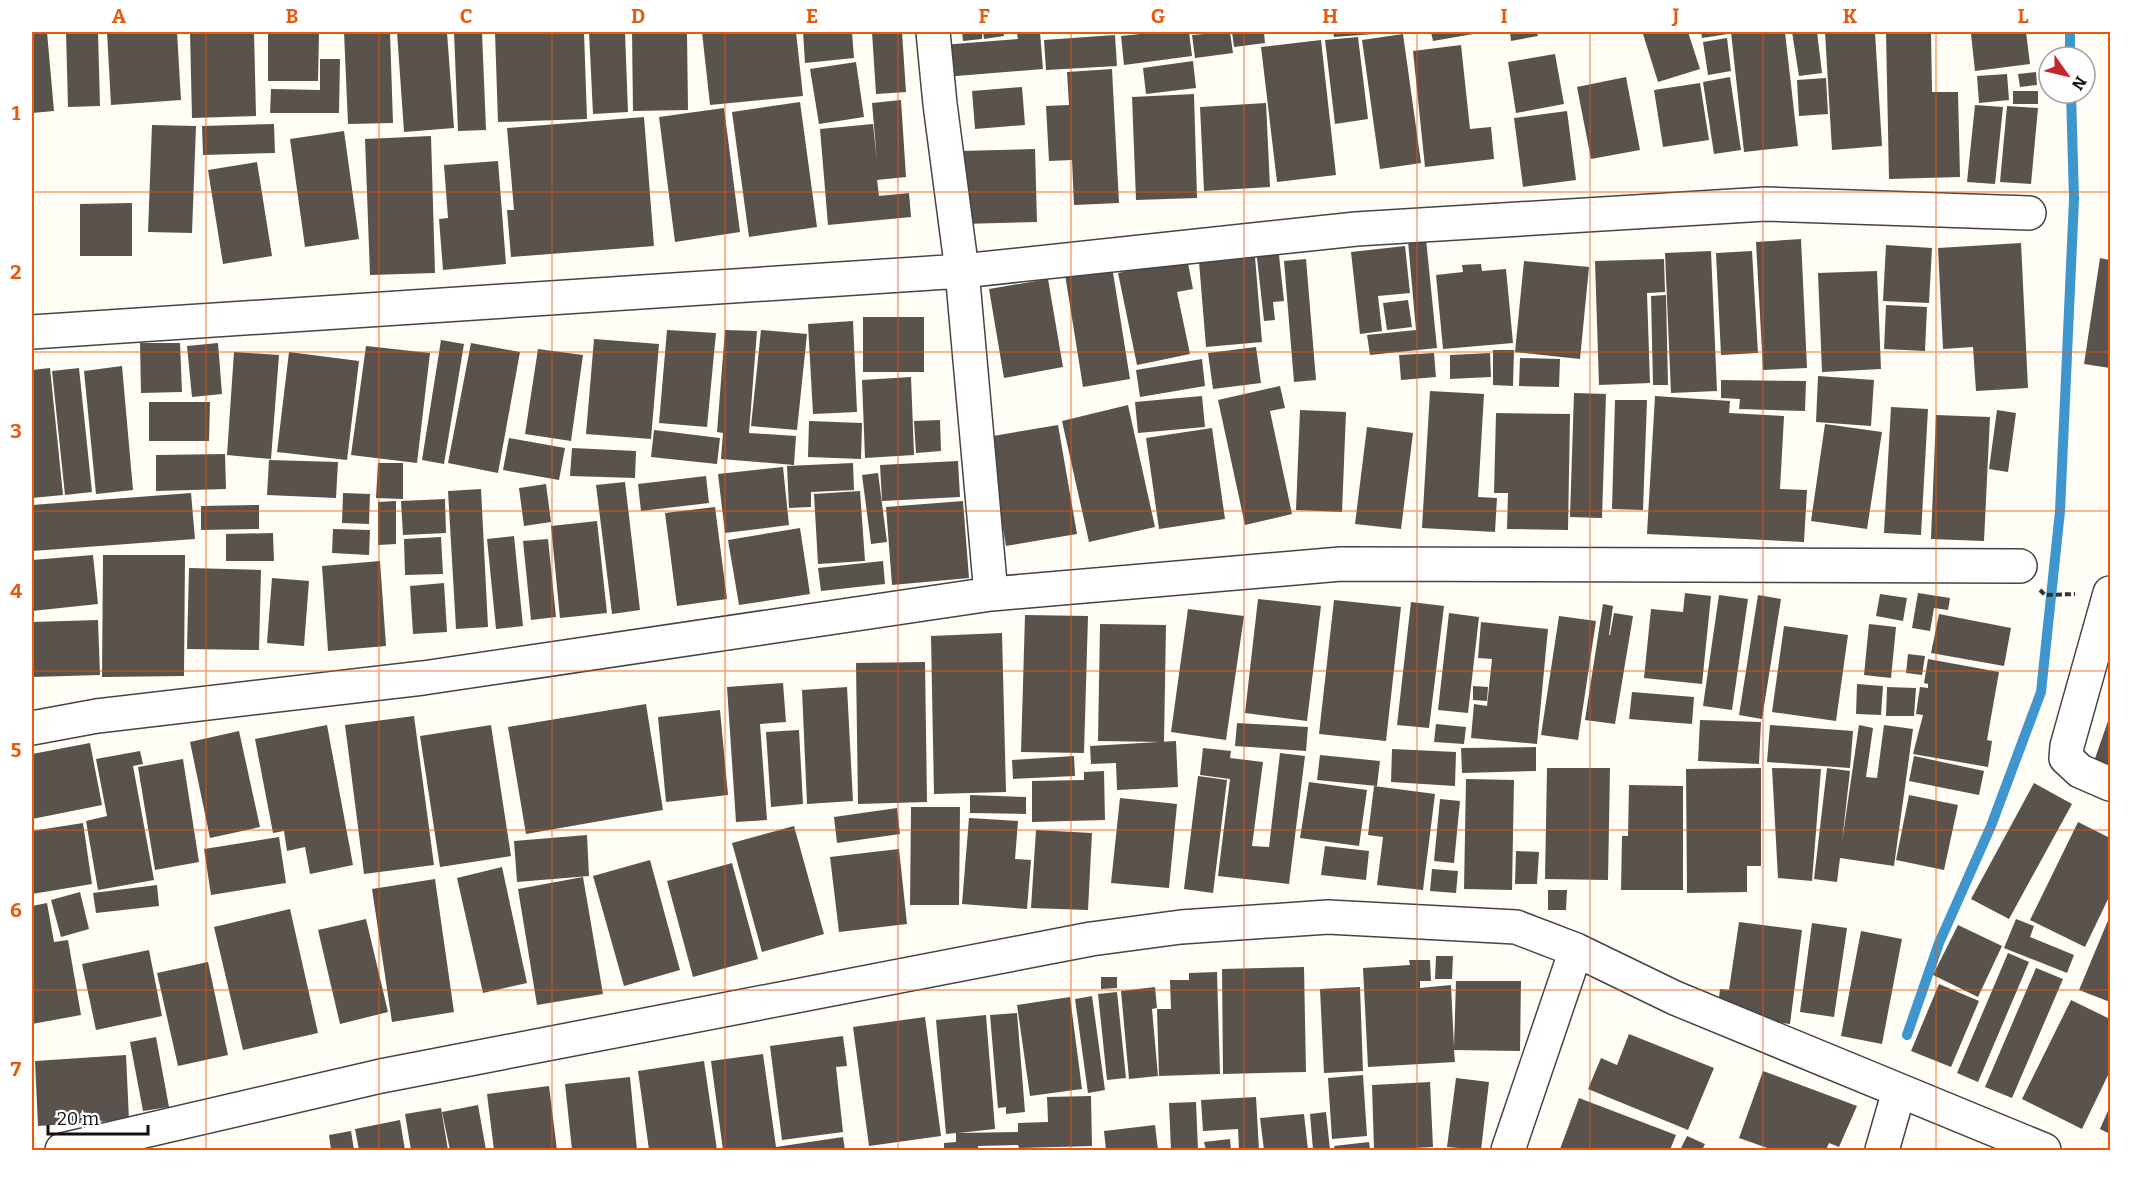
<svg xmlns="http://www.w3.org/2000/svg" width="2142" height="1182" font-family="Bitter,serif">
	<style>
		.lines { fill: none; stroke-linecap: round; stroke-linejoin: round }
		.stream { stroke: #3f96cf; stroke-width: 10 }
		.building { fill: #5a524d }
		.minor-casing { stroke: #444; stroke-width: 36 }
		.path { stroke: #333; stroke-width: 4; stroke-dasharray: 6 3; stroke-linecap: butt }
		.minor { stroke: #fff; stroke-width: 33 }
		.grid { fill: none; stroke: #e8590c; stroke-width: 1.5; stroke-opacity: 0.55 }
		.neatline { fill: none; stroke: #e8590c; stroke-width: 2 }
		.grid-label { font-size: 20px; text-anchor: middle; font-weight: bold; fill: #e8590c }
	</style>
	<rect width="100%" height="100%" fill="#fffdf5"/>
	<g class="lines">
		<!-- stream -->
		<path class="stream" d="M2070 32V57
			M1907 1035 1939 943 1991 826 2041 692 2060 511 2074 199 2071 93"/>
	</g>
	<!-- building -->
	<path class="building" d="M32 32H47L54 111 32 113Z
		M66 32H98L100 106 68 107Z
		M107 32H177L181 100 111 105Z
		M190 32H254L256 116 192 118Z
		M268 32H319L318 81H268Z
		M344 32H390L393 123 348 124Z
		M397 32H447L454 128 404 132Z
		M454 32H482L486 130 458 131Z
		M495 32H584L587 119 498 122Z
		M589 32H625L628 112 593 114Z
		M632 32H687L688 110 633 111Z
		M702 32H796L803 96 710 105Z
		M803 32H852L854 58 805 63Z
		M872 32H902L906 92 876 94Z
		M962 32H982V39L963 41Z
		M983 32H1004V36L984 39Z
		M1040 32 1043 69 944 77 942 45 1018 39 1017 34Z
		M1159 32H1189L1192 56 1124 65 1121 36Z
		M1230 32 1233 53 1195 58 1192 35Z
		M1232 32H1264L1265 43 1234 47Z
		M1333 32H1387V33L1334 37Z
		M1431 32H1479V33L1433 41Z
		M1510 32H1537L1538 36 1511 41Z
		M1652 32H1688L1700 69 1658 82 1643 34Z
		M1701 32H1727L1728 34 1702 38Z
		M1731 32H1785L1798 146 1744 152Z
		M1792 32H1817L1822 73 1799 76Z
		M1825 32H1875L1882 146 1832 150Z
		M1931 32 1932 92H1958L1960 177 1889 179 1886 33Z
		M1986 32H2026L2030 64 1975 71 1971 34Z
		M1403 34 1421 163 1380 169 1362 40Z
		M1115 35 1117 66 1046 70 1044 40Z
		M1358 37 1368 119 1335 124 1325 40Z
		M1727 38 1731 71 1708 75 1703 42Z
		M1321 40 1336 175 1277 182 1261 47Z
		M1461 45 1470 129 1491 127 1494 159 1425 167 1413 51Z
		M1555 54 1564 104 1516 113 1508 62Z
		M320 59H340L339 113H270L271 89 320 90Z
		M1193 61 1196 88 1146 94 1143 68Z
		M856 62 864 117 819 124 810 69Z
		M1112 69 1119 203 1074 205 1072 160 1049 161 1046 106 1069 105 1067 72Z
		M2036 72 2037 85 2020 87 2018 74Z
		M2007 74 2009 100 1979 103 1977 76Z
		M1626 77 1640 150 1591 159 1577 87Z
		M1730 77 1741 150 1714 154 1703 82Z
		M1826 78 1828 114 1799 116 1797 80Z
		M1700 83 1709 140 1663 147 1654 90Z
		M1022 87 1025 125 975 129 972 91Z
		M2013 91H2038V104H2013Z
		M1194 94 1197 198 1136 200 1132 97Z
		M901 100 906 177 877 180 879 196 909 193 911 217 828 225 820 129 873 124 877 161 872 103Z
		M800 102 817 227 749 237 732 112Z
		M1266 103 1270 187 1204 191 1200 107Z
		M1975 105 2003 107 1995 184 1967 182Z
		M2007 106 2038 108 2031 184 2000 182Z
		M724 108 740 232 675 242 659 117Z
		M1567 111 1576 180 1523 187 1514 118Z
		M644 117 654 246 511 257 507 210H514L507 128Z
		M274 124 275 153 203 155 202 126Z
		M152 125 196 126 192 233 148 232Z
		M344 131 359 239 305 247 290 139Z
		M431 136 435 273 370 275 365 139Z
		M1035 149 1037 222 961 224 960 151Z
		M498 161 506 264 443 270 439 219 448 218 444 165Z
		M257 162 272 256 223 264 208 170Z
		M132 203V256H80V204Z
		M1426 239 1437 348 1370 355 1367 335 1416 330 1408 241Z
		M1801 239 1807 368 1763 370 1756 242Z
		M2021 243 2028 388 1976 391 1973 347 1943 349 1938 248Z
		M1886 245 1932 248 1929 303 1883 301Z
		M1278 246 1284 301 1273 302 1275 320 1264 321 1256 249Z
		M1405 246 1410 293 1378 296 1382 331 1360 334 1351 252Z
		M1711 251 1717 391 1671 393 1665 253Z
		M1752 251 1758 353 1721 355 1716 253Z
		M1255 257 1262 342 1206 347 1199 262Z
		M1187 258 1193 289 1177 292 1190 354 1137 365 1118 273Z
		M2100 258 2110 260V368L2084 364Z
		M1306 259 1316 380 1294 382 1284 261Z
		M1664 259 1665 292 1647 293 1650 383 1599 385 1595 261Z
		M1111 260 1130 379 1083 387 1064 268Z
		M1524 261 1589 267 1580 359 1515 352Z
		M1481 264 1482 271 1506 269 1513 343 1443 349 1436 275 1463 272 1462 265Z
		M1877 271 1881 369 1822 372 1818 273Z
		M1048 279 1063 367 1004 378 989 289Z
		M1666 295 1668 385H1653L1651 296Z
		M1408 300 1412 327 1387 330 1383 303Z
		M1886 305 1927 307 1925 351 1884 349Z
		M863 317H924V372H863Z
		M853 321 857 412 813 414 808 324Z
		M667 330 716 333 707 427 659 423Z
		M725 330 757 331 749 433 796 436 794 465 721 459 723 433 717 432Z
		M761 330 807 334 797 430 751 426Z
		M594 339 659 344 651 439 586 434Z
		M441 340 464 344 444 464 422 460Z
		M140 343H180L182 392 141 393Z
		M218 343 222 394 192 397 187 346Z
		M471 343 520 352 498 473 448 463Z
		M366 346 430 353 417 463 351 455Z
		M1256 347 1261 383 1213 389 1208 353Z
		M538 349 583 355 571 441 525 434Z
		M1493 350H1514L1513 386 1493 385Z
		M234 352 279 355 271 459 227 455Z
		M289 352 359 361 347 460 277 452Z
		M1434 353 1436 377 1401 380 1399 355Z
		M1490 353 1491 377 1450 379V355Z
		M1520 358 1560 359 1559 387 1519 386Z
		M1202 359 1205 386 1140 397 1136 370Z
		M122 366 133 490 96 494 84 371Z
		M50 368 63 495 32 498V370Z
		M79 368 92 492 65 495 52 371Z
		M1818 376 1874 380 1871 426 1816 422Z
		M911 377 914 455 865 458 862 380Z
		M1721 380 1806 381 1805 411 1739 409 1740 399 1721 398Z
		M1280 386 1285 408 1270 411 1292 514 1245 525 1218 400Z
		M1430 391 1484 394 1478 497 1497 498 1495 532 1422 528Z
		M1574 393 1606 394 1602 518 1570 517Z
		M1202 396 1205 427 1138 433 1135 402Z
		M1655 396 1730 401 1729 413 1784 416 1780 489 1807 490 1804 542 1647 534Z
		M1615 400H1647L1643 510 1612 509Z
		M149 402H210L209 441H149Z
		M1128 405 1155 527 1089 542 1062 421Z
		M1891 407 1928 409 1921 535 1884 533Z
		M1300 410 1346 412 1342 512 1296 510Z
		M1997 410 2016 413 2008 472 1989 469Z
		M1496 413 1570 414 1568 530 1507 529 1508 493H1494Z
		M1936 415 1990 417 1984 541 1931 539Z
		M940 420 941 451 916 453 914 421Z
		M809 421 862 423 861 459 808 457Z
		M1825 424 1882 432 1867 529 1811 521Z
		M1058 425 1077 534 1006 546 987 437Z
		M1367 427 1413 433 1401 529 1355 524Z
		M1212 428 1225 519 1159 529 1146 438Z
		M654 430 720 438 717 464 651 457Z
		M509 438 565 448 559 480 503 470Z
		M572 448 636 451 635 478 570 476Z
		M225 454 226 489 156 491V455Z
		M269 460 338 462 336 498 267 495Z
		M958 461 960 497 882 501 880 465Z
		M378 463H403V499L376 498Z
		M853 463 854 490 811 492V507L789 508 787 466Z
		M783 467 789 525 725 533 718 474Z
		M878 473 887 542 871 544 862 475Z
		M706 476 709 503 641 511 638 484Z
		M625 482 640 610 612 614 596 485Z
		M546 484 551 522 524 526 519 488Z
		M481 489 488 627 456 629 448 491Z
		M860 491 865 561 818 564 814 494Z
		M191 493 195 539 32 551V505Z
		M343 493 370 494 369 524 342 523Z
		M445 499 446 533 403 535 401 501Z
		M396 501V544L378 545V502Z
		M963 501 969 578 892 585 886 507Z
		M259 505V529L201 530V506Z
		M715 507 727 599 677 606 665 513Z
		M597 521 607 613 560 618 551 526Z
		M800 528 810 594 739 605 728 540Z
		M333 529 370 530 369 555 332 553Z
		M273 533 274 561H226V534Z
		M514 536 523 626 496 629 487 539Z
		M441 537 443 574 405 575 404 539Z
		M548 539 556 617 531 620 523 541Z
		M93 555 98 604 32 611V560Z
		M103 555H185L184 676 102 677Z
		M380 561 386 646 328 651 322 566Z
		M883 561 885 584 821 591 818 568Z
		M189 568 261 570 259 650 187 649Z
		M272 578 309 581 304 646 267 643Z
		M444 583 447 632 413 634 410 586Z
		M1685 593 1711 596 1702 684 1644 678 1651 609 1683 612Z
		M1918 593 1950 598 1948 610 1934 608 1930 631 1912 628Z
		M1880 594 1907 598 1903 621 1876 616Z
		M1719 595 1748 599 1732 710 1703 706Z
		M1758 595 1781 599 1762 719 1739 715Z
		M1258 599 1321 606 1307 721 1245 713Z
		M1334 600 1401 607 1386 741 1319 734Z
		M1411 602 1444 606 1429 728 1397 725Z
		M1603 604 1613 606 1609 635H1610L1614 613 1633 616 1615 724 1585 720Z
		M1188 609 1244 616 1226 740 1171 732Z
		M1449 613 1479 617 1468 713 1438 710Z
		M1939 614 2011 628 2004 666 1931 653Z
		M1025 615 1088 616 1084 753 1021 752Z
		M1559 616 1596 621 1578 740 1541 735Z
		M98 620 100 675 32 677V622Z
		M1481 622 1548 629 1537 744 1471 738 1474 704 1487 706 1492 659 1478 658Z
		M1100 624 1166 625 1164 742 1098 741Z
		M1869 624 1896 627 1891 678 1864 675Z
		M1784 626 1848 635 1836 721 1772 712Z
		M1002 633 1006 792 934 794 931 636Z
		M1908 654 1925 656 1922 675 1906 673Z
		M1928 659 1999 672 1987 740 1992 741 1988 767 1913 754 1923 715 1916 714 1920 687 1928 688V684L1924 683Z
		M925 662 927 802 858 804 856 663Z
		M783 683 786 722 760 724 767 820 736 822 727 687Z
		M1857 684 1883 686 1881 715 1856 714Z
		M1473 686 1488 687 1487 701 1473 700Z
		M847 687 853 801 807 804 802 690Z
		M1887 687 1916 688 1914 716H1886Z
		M1632 692 1694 697 1692 724 1629 719Z
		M646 704 663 810 526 834 508 727Z
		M720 710 728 795 666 802 658 717Z
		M414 716 434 865 364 874 345 725Z
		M1700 720 1761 722 1759 764 1698 761Z
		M2108 721 2110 722V777L2091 770Z
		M1237 723 1308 727 1306 751 1235 746Z
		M1436 724 1466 727 1464 744 1434 742Z
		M327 725 353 865 310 874 305 847 287 851 284 831 273 833 255 739Z
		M491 725 511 856 440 867 420 736Z
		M1770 725 1853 731 1850 768 1767 762Z
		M1859 725 1873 728 1866 777 1877 778 1884 725 1913 729 1894 866 1840 858 1837 882 1814 879 1827 768 1850 771 1842 842Z
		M799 730 803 804 771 807 766 732Z
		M239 731 260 827 210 838 190 742Z
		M1176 741 1178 787 1117 790 1116 763 1091 764 1090 746Z
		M90 743 102 805 32 819V754Z
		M1536 747V771L1462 773 1461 748Z
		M1203 748 1231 751 1230 758 1263 762 1252 846 1269 847 1280 753 1305 756 1289 884 1218 876 1230 779 1200 775Z
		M1392 749 1456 752 1455 786 1391 782Z
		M140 751 143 764 133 766 154 880 98 890 86 821 107 816 96 759Z
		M1320 755 1380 761 1377 786 1317 780Z
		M1074 756 1075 776 1013 779 1012 760Z
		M1914 756 1984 771 1979 795 1909 781Z
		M183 759 199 862 155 870 138 767Z
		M1547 768H1610L1608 880 1545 879Z
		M1761 768V866H1747V892L1687 893 1686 769Z
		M1772 768 1821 769 1812 881 1778 878Z
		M1104 771 1105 820 1032 822V781L1084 780V772Z
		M1198 776 1227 780 1213 893 1184 889Z
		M1466 779 1514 780 1512 890 1464 889Z
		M1309 782 1367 790 1359 846 1300 838Z
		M2034 783 2072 804 2009 919 1971 899Z
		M1629 785 1683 786V890H1621L1622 836H1628Z
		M1374 786 1435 794 1423 890 1377 885 1383 837 1368 835Z
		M970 795 1026 797V814L970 813Z
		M1909 795 1958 805 1944 870 1896 860Z
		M1120 798 1177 804 1169 888 1111 883Z
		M1440 799 1460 801 1454 863 1434 861Z
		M911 807H960L959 905H910Z
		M897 808 900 834 837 843 834 817Z
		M969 818 1018 821 1015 859 1031 860 1027 909 962 904Z
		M2078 822 2110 838V895L2085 947 2030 920Z
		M83 823 92 884 32 894V831Z
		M794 826 824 934 762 952 732 843Z
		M1036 830 1092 833 1088 910 1031 908Z
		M587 835 589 876 517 882 514 841Z
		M279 837 286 883 211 895 204 849Z
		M1325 846 1369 851 1366 880 1321 875Z
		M899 849 907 924 839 932 830 857Z
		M1516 851 1539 852 1537 884H1515Z
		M650 860 680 970 624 986 593 876Z
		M732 863 758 959 693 977 667 881Z
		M502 867 527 983 483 993 457 878Z
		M1432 869 1458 871 1456 893 1430 891Z
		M583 877 603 994 537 1005 518 889Z
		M435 879 454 1012 392 1022 372 889Z
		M157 885 159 906 96 913 93 893Z
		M1548 890H1567L1566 910H1548Z
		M80 892 89 929 61 937 51 900Z
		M47 903 54 942 68 940 81 1015 32 1024V906Z
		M290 909 318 1033 243 1050 214 927Z
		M2109 918 2110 919V1002L2079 990Z
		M366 919 388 1012 340 1024 318 930Z
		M2016 919 2034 926 2030 937 2074 955 2067 973 2004 948Z
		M1739 922 1802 930 1790 1024 1717 1015 1720 989 1729 990Z
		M1812 923 1847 928 1834 1017 1800 1012Z
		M1958 925 2002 946 1978 997 1933 975Z
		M1861 931 1902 939 1882 1044 1841 1036Z
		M149 950 162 1016 96 1030 82 964Z
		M2008 953 2029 962 1978 1082 1957 1073Z
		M1436 956H1453L1452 979H1435Z
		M1409 960H1430L1431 981H1420V988L1451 985 1454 1047 1456 981H1521L1520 1051 1454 1050 1455 1062 1368 1067 1363 968 1410 965Z
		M208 962 228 1055 178 1066 157 973Z
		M1304 967 1306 1072 1223 1074 1222 969Z
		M2036 968 2063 979 2012 1098 1985 1087Z
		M1217 972 1220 1074 1159 1076 1157 1009H1171L1170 980H1189V973Z
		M1101 977H1117V988L1101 989Z
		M1939 984 1979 1001 1951 1067 1911 1051Z
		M1155 987 1157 1008 1152 1009 1158 1076 1129 1079 1121 991Z
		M1360 987 1363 1071 1324 1073 1320 989Z
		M1117 992 1126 1078 1107 1080 1098 994Z
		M1092 996 1105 1090 1088 1093 1075 999Z
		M1070 997 1082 1089 1030 1096 1017 1005Z
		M2071 1000 2110 1019V1071L2082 1129 2022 1099Z
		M1017 1013 1025 1112 1006 1114V1107L998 1108 990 1015Z
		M986 1015 995 1129 958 1133 1018 1132V1123L1048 1122 1047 1097 1091 1096 1092 1146 1019 1148 1018 1145 978 1146V1149L944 1150V1143L956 1142V1133L946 1134 936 1020Z
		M925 1017 941 1136 869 1146 853 1027Z
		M1629 1034 1714 1068 1688 1130 1588 1089 1601 1058 1617 1065Z
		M843 1036 847 1066 836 1067 843 1132 782 1140 770 1046Z
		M156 1037 169 1107 143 1111 130 1042Z
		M763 1054 776 1147 843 1137 845 1150H723L711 1061Z
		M126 1055 129 1120 38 1126 35 1061Z
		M704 1061 717 1150H649L638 1071Z
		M1763 1071 1857 1106 1839 1147 1829 1143 1826 1150H1773L1739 1138Z
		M1363 1075 1367 1136 1332 1139 1328 1078Z
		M630 1077 637 1150H572L565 1084Z
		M1456 1078 1489 1082 1481 1150 1447 1147Z
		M1430 1082 1433 1147 1374 1150 1372 1085Z
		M549 1086 557 1150H494L487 1094Z
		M1256 1097 1259 1150H1239L1238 1129 1203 1131 1201 1100Z
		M1579 1098 1676 1135 1670 1150 1560 1149Z
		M1196 1102 1198 1150H1171L1169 1103Z
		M478 1105 486 1150H450L442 1112Z
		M2110 1106V1134L2100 1129Z
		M441 1108 448 1150H411L405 1114Z
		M1326 1112 1330 1150H1313L1310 1114Z
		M1304 1114 1308 1150H1264L1260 1118Z
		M400 1120 405 1150H359L355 1129Z
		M1155 1125 1158 1150H1106L1104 1131Z
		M351 1131 354 1150H331L329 1135Z
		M1687 1136 1705 1144 1702 1150H1680Z
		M1230 1139 1231 1150H1206L1204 1142Z
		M1369 1142 1370 1150H1335L1334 1146Z"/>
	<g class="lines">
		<defs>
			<path id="minor" d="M933 32 940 104 962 271 991 594
				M32 332 962 271 1356 229 1765 204 2029 213
				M2110 593 2067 746 2066 758 2080 771 2110 784
				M32 728 97 716 423 678 991 594 1341 564 2020 566
				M62 1150 381 1076 1091 939 1181 927 1328 917 1516 927 1576 950 1675 998 2044 1150
				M1508 1150 1576 950
				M1882 1150 1899 1091"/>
		</defs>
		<!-- minor casing -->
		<use href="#minor" class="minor-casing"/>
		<!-- path -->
		<path class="path" d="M2040 590 2045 595 2075 594"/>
		<!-- minor -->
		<use href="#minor" class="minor"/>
	</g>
	<!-- grid -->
	<path class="grid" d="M206 32V1150M379 32V1150M552 32V1150M725 32V1150M898 32V1150M1071 32V1150M1244 32V1150M1417 32V1150M1590 32V1150M1763 32V1150M1936 32V1150M32 192H2110M32 352H2110M32 511H2110M32 671H2110M32 830H2110M32 990H2110"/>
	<!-- border -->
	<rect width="2142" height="1182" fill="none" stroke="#ffffff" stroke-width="66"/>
	<!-- north arrow -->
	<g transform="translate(2067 75) rotate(124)"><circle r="28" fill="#ffffff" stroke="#a0a0a0" stroke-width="1.5"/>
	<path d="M0-4.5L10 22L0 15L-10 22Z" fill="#c4262e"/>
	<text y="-9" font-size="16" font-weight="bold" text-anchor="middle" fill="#111111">N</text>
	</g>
	<!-- scale -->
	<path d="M48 1125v9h100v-9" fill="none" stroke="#111111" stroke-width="3"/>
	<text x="57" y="1125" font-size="18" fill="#111111" stroke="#ffffff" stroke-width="4.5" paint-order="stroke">20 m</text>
	<rect x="33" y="33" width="2076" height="1116" class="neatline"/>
	<g class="grid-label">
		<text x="119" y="23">A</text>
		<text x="292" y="23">B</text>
		<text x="466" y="23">C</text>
		<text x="638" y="23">D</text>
		<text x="812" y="23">E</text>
		<text x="984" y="23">F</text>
		<text x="1158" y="23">G</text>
		<text x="1330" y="23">H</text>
		<text x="1504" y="23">I</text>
		<text x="1676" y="23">J</text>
		<text x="1850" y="23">K</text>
		<text x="2023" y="23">L</text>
		<text x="16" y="120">1</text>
		<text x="16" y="279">2</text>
		<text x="16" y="438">3</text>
		<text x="16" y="598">4</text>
		<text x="16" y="757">5</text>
		<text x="16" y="917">6</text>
		<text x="16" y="1076">7</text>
	</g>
</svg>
